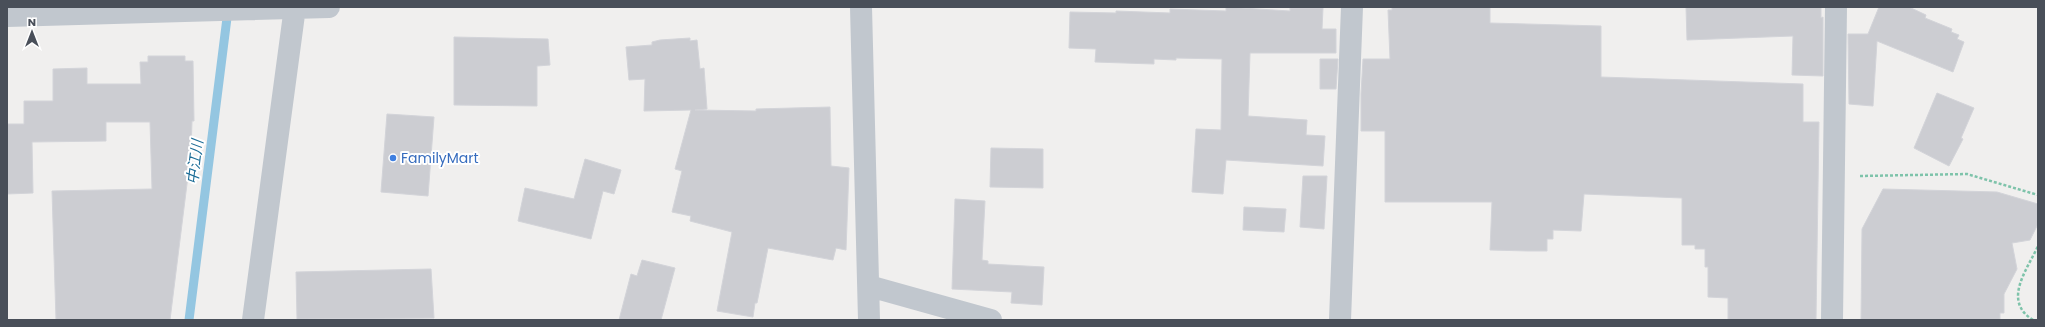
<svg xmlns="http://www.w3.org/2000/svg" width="2045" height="327" font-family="Poppins,'Noto Sans JP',sans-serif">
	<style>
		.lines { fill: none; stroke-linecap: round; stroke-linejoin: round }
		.stream { stroke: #94c6e1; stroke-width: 9 }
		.building { fill: #cccdd2; stroke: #d3d4d9 }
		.path { stroke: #7ec3aa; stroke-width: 2.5; stroke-dasharray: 3 2; stroke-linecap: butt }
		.minor { stroke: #c1c7ce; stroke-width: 22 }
		.tertiary { stroke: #c1c7ce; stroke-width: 22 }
		.shop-dot { fill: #3f7fe0; stroke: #fff; stroke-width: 1.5 }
		.labels { text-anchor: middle; stroke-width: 4; stroke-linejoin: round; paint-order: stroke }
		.shop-label { font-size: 14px; fill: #366cbe; stroke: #fff; text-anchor: start }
		.water-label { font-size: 15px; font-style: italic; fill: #1d6d97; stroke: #fff }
	</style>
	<rect width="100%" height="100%" fill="#f0efee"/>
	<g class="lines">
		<!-- stream -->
		<path class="stream" d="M189 320 228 10"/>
	</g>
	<!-- building -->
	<path class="building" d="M1226 7 1290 11V8H1323L1322 29H1336V53H1250L1248 116 1307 120 1306 135 1325 136 1323 166 1226 160 1223 194 1192 192 1196 129 1221 130 1222 59 1176 58V60L1154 59V64L1095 62 1096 49 1069 48 1070 12 1116 13V11L1170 13V9L1226 11Z
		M1392 7H1490V23L1601 26V77L1803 84V122H1819L1816 320H1728V298L1708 297V267H1705V249H1695V245H1682V198L1584 194 1581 231 1553 230V239H1547V251H1528L1490 250 1492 202H1385V131H1361V94L1363 59H1390L1388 10H1392Z
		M1686 7H1821V18L1823 17V76L1792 75 1793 36 1687 40Z
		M1879 7H1909L1926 15 1925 18 1952 29 1951 32 1959 35 1957 39 1964 42 1953 72 1877 41 1873 106 1849 104 1848 34H1868Z
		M454 37 548 39 550 65 537 66V106L454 105Z
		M690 38V41L697 40 700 69 704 68 707 109 695 110 756 111V109L830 107 831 166 849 168 846 250 836 248 833 260 768 248 757 303H755L753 317 717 311 732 232 690 221 691 216 672 212 682 171 675 169 691 110 644 111 645 79 629 80 626 47 652 45V42L660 40Z
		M148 56H185V61H193L194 121H192L191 152 170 320H56L52 191 152 189 150 122H106V141L32 142 33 193 7 194V124H24V101H53V69L87 68V84H141L140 62H148Z
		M1320 59H1338L1336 89H1320Z
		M1937 93 1974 108 1961 138 1963 139 1949 166 1914 148Z
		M387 114 434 117 428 196 381 192Z
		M991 148 1043 149V188L990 187Z
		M585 159 621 170 614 194 603 191 591 239 518 221 525 188 574 199Z
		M1303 176H1327L1324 229 1300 227Z
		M1883 189 1997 192 2038 204V224L2030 240 2012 243 2017 269 2004 294V313H2000V320H1861L1862 229Z
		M955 199 985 201 982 260 988 261V264L1044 267 1042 305 1011 303 1012 292 952 289Z
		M1244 207 1286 209 1284 232 1243 230Z
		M642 260 675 268 661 320H619L631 274 637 276Z
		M431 269 434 318 297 319 296 272Z"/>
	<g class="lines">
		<!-- path -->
		<path class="path" d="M1860 176 1967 174 2038 195
			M2033 320C2002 301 2027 270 2038 246"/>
		<!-- minor -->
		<path class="minor" d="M861 7 869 320
			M869 286 991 320
			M1340 320 1352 7
			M1832 320 1836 7"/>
		<!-- tertiary -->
		<path class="tertiary" d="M7 16 329 7
			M253 320 295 7"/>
	</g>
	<!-- markers -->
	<circle class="shop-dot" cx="393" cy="158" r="4"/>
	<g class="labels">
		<!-- shop labels -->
		<g class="shop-label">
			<text x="401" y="163">FamilyMart</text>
		</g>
		<!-- water labels -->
		<g class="water-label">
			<text transform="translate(195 162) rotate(-83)" y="5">中江川</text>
		</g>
	</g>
	<!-- border -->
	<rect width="2045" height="327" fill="none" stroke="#494f59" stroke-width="16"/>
	<!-- north arrow -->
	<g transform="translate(32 32)" stroke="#ffffff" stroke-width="3" paint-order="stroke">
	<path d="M0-3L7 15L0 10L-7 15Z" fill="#494f59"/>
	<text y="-6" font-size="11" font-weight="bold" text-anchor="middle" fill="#494f59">N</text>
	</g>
</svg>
